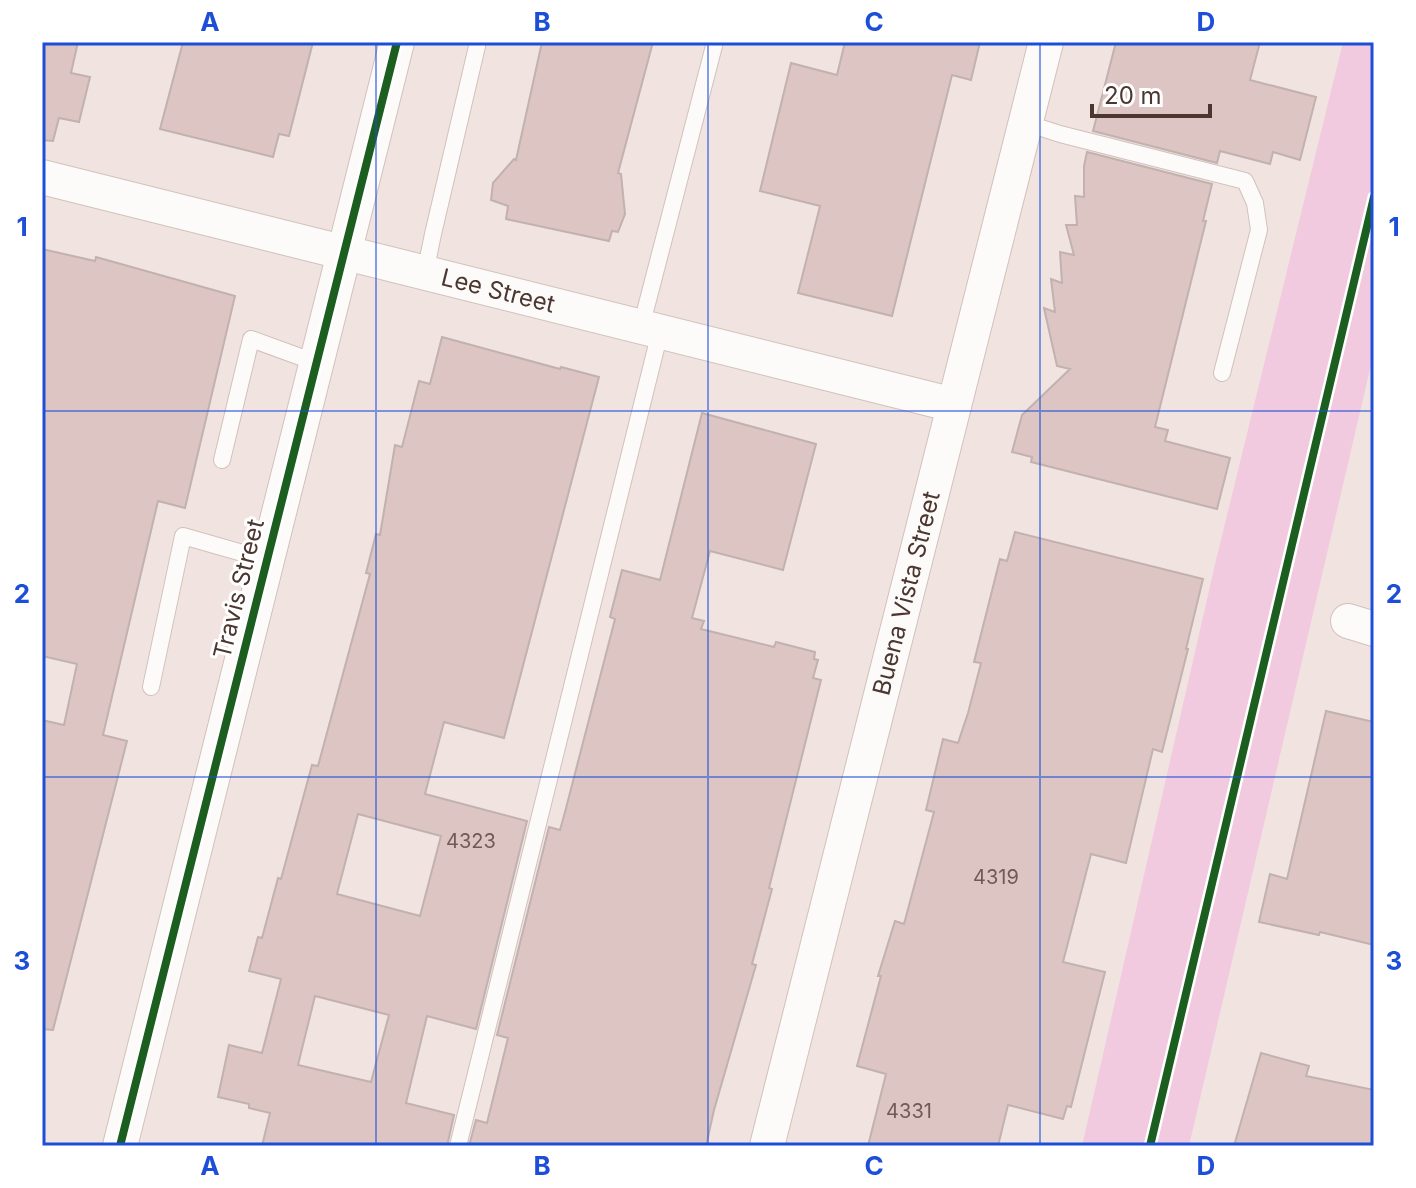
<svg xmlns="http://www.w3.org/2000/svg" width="1416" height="1188" font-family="Inter,sans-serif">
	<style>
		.green { fill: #f2cadf }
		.building { fill: #dcc5c3; stroke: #c1b1af; stroke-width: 2; fill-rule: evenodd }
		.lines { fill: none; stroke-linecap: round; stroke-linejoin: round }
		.service-casing { stroke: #d1c1bb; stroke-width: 18 }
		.minor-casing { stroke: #d1c1bb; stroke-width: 36 }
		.service { stroke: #fdfbfa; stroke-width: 16 }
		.minor { stroke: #fdfbfa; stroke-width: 34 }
		.cycleway-casing { stroke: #fff; stroke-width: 13 }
		.cycleway { stroke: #1b5e20; stroke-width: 8 }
		.grid { fill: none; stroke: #1d4ed8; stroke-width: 2; stroke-opacity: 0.55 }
		.labels { text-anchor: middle; stroke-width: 6; stroke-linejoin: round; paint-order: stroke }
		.number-label { font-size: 20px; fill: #705a55 }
		.street-label { font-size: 24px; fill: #4c3730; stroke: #fff }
		.neatline { fill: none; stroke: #1d4ed8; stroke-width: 3 }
		.grid-label { font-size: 26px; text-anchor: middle; font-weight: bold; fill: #1d4ed8 }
	</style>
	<rect width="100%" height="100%" fill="#f1e4e0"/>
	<!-- green -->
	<path class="green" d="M1343 42H1374V352L1189 1146H1082L1216 560Z"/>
	<!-- building -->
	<path class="building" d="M42 42H78L71 73 90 77 79 122 59 118 53 141 42 140Z
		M183 42H313L289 136 279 134 273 157 160 129Z
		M542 42H653L618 173 621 174 625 214 618 232 612 231 609 241 506 219 508 206 491 200 493 183 514 159 516 160Z
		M845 42H980L971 80 952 75 892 316 798 293 820 206 760 191 791 63 837 75Z
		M1116 42H1260L1250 80 1316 97 1300 160 1273 152 1270 164 1220 151 1217 163 1093 131Z
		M1087 152 1212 184 1203 221H1206L1155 427 1168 430 1165 441 1230 458 1217 509 1031 462 1032 457 1012 452 1022 415 1070 369 1057 366 1044 308 1055 312 1051 279 1062 283 1060 252 1074 255 1066 225H1077L1075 196 1084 197V166Z
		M42 249 95 261 96 257 235 296 185 508 158 501 103 735 127 741 53 1030 42 1029V720L64 725 77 664 42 656Z
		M442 337 560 369 561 367 599 377 504 738 444 722 425 794 527 821 476 1029 427 1016 406 1103 454 1115 447 1146H262L270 1113 249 1108V1104L218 1097 229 1045 262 1053 281 979 249 971 258 937 262 938 278 878 281 879 312 765 318 766 370 574 366 573 376 534 380 535 395 445 402 447 419 381 430 384ZM358 814 441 836 420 916 337 894ZM315 996 389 1015 371 1082 298 1065Z
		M702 413 816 444 783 570 710 551 692 618 704 621 701 629 774 647 776 642 815 652 814 659 818 660 813 678 821 680 769 888 772 889 752 964 756 965 714 1110 706 1146H469L476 1120 487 1123 508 1038 497 1035 549 827 560 830 565 812 615 619 610 617 622 570 660 580Z
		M1015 532 1203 579 1186 649H1188L1162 752 1153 749 1126 863 1091 854 1063 962 1105 972 1071 1107 1067 1106 1063 1119 1008 1105 998 1146H868L886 1074 857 1066 881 976H878L895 921 904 924 934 812 926 810 943 739 958 743 968 713 981 663 974 662 1000 559 1007 561Z
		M1326 711 1374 722V945L1320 932 1319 935 1259 922 1270 874 1287 879Z
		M1261 1053 1309 1066 1306 1076 1374 1090V1146H1234Z"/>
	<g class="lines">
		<defs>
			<path id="service" d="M1026 123 1060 134 1245 181 1255 203 1259 230 1222 373
				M425 273 433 234 478 42
				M641 327 715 42
				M222 460 251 339 317 363
				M151 687 183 536 267 560
				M458 1146 660 332"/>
			<g id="minor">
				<path id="s1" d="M42 177 954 405"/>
				<path d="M1348 621 1374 629"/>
				<path d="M120 1146 397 42"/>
				<path id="s2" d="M767 1146 1046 42"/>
			</g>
		</defs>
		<!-- service casing -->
		<use href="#service" class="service-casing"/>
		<!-- minor casing -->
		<use href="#minor" class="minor-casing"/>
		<!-- service -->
		<use href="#service" class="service"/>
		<!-- minor -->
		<use href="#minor" class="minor"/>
		<defs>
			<path id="cycleway" d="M120 1146 397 42
				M1150 1146 1374 197"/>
		</defs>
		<!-- cycleway casing -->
		<use href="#cycleway" class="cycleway-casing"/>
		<!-- cycleway -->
		<use href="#cycleway" class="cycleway"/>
	</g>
	<!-- grid -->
	<path class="grid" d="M376 42V1146M708 42V1146M1040 42V1146M42 411H1374M42 777H1374"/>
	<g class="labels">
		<!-- number labels -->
		<g class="number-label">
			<text x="471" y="848">4323</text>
			<text x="996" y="884">4319</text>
			<text x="909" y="1118">4331</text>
		</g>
		<!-- street labels -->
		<g class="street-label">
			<text dy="8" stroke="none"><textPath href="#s1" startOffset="470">Lee Street</textPath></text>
			<text transform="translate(239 589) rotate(-76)" y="8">Travis Street</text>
			<text dy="8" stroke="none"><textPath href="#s2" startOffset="570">Buena Vista Street</textPath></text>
		</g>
	</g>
	<!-- border -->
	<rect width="1416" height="1188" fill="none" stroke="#ffffff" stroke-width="88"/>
	<!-- scale -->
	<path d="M1092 104v12h118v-12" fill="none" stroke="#4c3730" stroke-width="4"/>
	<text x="1104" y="104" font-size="24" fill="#4c3730" stroke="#ffffff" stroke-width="6" paint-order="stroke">20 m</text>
	<rect x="44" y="44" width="1328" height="1100" class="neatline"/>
	<g class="grid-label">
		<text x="210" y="31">A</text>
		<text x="542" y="31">B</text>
		<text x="874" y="31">C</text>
		<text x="1206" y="31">D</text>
		<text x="22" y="236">1</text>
		<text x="1394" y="236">1</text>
		<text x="22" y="603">2</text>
		<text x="1394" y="603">2</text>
		<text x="22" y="970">3</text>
		<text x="1394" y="970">3</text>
		<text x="210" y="1175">A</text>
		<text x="542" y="1175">B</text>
		<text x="874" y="1175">C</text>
		<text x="1206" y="1175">D</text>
	</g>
</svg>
